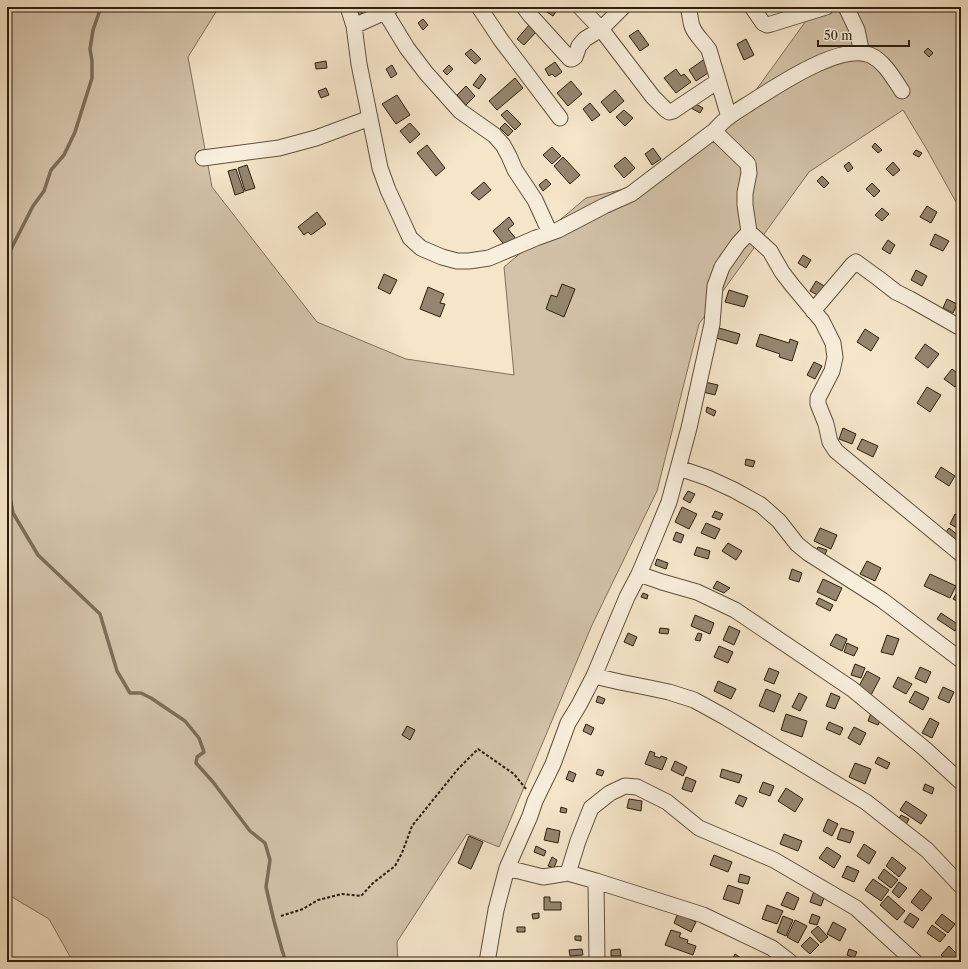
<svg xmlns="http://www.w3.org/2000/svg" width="968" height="969" font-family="'Libre Caslon Text',serif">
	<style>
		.green { fill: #d3c3a9; stroke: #80715b }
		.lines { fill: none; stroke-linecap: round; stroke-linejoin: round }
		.stream { stroke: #7c6e57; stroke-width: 3.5 }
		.building { fill: #95866f; stroke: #2d1f0d }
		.minor-casing { stroke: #5f503c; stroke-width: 17 }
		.path { stroke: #2d1f0d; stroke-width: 2; stroke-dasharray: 3 2; stroke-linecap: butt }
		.minor { stroke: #f8eedc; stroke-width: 15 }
	</style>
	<rect width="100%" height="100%" fill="#f5e5c9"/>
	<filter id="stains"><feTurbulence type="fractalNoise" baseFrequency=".005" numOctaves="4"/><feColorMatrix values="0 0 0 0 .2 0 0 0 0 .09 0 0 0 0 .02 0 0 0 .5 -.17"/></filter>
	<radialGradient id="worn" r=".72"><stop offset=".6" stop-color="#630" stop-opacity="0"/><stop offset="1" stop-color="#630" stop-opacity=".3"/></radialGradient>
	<!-- green -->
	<path class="green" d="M7 7H219L188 57 212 187 317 322 406 359 514 375 504 267 586 198 658 181 730 126 816 7H961V211L926 148 903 110 809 172 699 324 657 491 592 625 499 847 467 834 397 942 398 962H73L49 919 7 894Z"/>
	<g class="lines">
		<!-- stream -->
		<path class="stream" d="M7 257 33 206 44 191 51 170 64 155 75 132 92 78V61L90 49 93 30 101 7
			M7 482 13 513 38 555 100 614 117 671 130 693H141L151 698 185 721 199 738 204 752 197 757 196 763 213 782 250 831 265 843 270 860 266 887 274 921 282 950 286 962"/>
	</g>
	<!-- building -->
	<path class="building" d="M544 7H559L553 16 542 9Z
		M360 8 364 18 357 21 353 11Z
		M423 19 428 25 423 30 418 23Z
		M530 24 537 31 524 45 517 39Z
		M638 30 649 45 640 51 629 36Z
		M746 39 754 55 744 60 737 44Z
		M928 48 933 53 929 57 924 52Z
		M471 49 481 59 475 64 465 54Z
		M706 58 714 69 696 81 689 70Z
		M326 61 327 68 316 69 315 63Z
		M555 62 562 72 555 77 552 74 549 76 545 69Z
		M392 65 397 74 391 78 386 69Z
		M449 65 453 69 447 75 443 71Z
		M676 69 681 76 684 74 691 82 676 93 664 78Z
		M481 74 486 79 479 89 473 85Z
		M515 78 523 88 497 110 489 101Z
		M571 81 582 94 568 106 557 93Z
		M466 86 475 96 466 105 457 95Z
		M326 88 329 95 321 98 318 91Z
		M615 90 624 101 610 113 601 102Z
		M397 95 410 115 396 124 382 104Z
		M590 103 600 115 592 121 583 109Z
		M694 103 703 108 700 113 691 108Z
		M507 110 521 124 515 130 501 115Z
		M624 110 633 118 625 126 616 117Z
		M410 123 420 134 410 143 400 131Z
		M505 123 513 131 508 136 500 128Z
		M875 143 882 150 878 153 872 147Z
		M427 145 445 168 436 176 417 153Z
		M552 147 561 156 552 164 543 155Z
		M653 148 661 159 652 165 645 154Z
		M916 150 922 153 919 157 913 154Z
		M563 157 580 175 570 184 554 166Z
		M625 157 635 168 624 178 614 166Z
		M849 162 853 168 848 172 844 166Z
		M893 162 900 170 893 176 886 169Z
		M247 165 255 188 245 191 238 168Z
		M236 169 244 192 235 195 228 171Z
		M822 176 829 183 824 188 817 181Z
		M546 179 551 184 543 191 539 185Z
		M484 182 491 190 479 200 471 193Z
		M872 183 880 191 874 197 866 189Z
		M927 206 937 212 931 223 920 217Z
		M882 208 889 214 882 221 875 215Z
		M317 212 326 224 311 235 308 232 304 235 298 227Z
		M509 217 514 224 508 229 517 240 507 248 493 231Z
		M935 234 949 241 943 251 930 245Z
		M888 240 895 245 890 254 882 249Z
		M803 255 811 260 806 268 798 263Z
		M916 270 927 276 922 286 911 280Z
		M384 274 397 280 390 294 378 288Z
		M816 281 826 287 821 297 810 291Z
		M562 284 575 289 564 317 546 309 551 295 557 297Z
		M428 287 444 294 440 303 445 304 440 317 420 309Z
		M729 290 748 296 744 307 725 302Z
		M947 299 957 304 953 313 943 308Z
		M719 328 740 334 737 344 716 338Z
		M865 329 879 338 871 351 857 342Z
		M760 334 789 343 790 339 798 342 792 361 779 357 780 354 756 346Z
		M925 344 939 354 928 368 915 358Z
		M814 362 822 366 815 379 807 375Z
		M952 369 961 376V379L955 387 944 379Z
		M705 382 718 385 715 395 703 392Z
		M927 387 941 395 930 412 917 403Z
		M707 407 716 411 714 416 706 412Z
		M843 428 856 434 852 444 839 439Z
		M862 439 878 446 873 457 857 449Z
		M746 459 755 461 753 467 745 465Z
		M941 467 955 476 949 486 935 477Z
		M688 491 695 494 690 503 683 499Z
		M682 507 697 514 689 529 675 522Z
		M715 511 723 514 720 520 712 517Z
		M955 514 961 517V530L950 524Z
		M706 523 720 529 715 539 701 533Z
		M820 528 837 535 831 549 814 541Z
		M949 528 959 536 952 545 942 537Z
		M676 532 684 535 681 543 673 540Z
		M728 543 742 551 736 560 722 551Z
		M697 547 710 551 708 559 694 555Z
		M818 547 827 550 823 559 814 556Z
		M657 559 668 563 666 569 655 565Z
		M867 561 881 568 875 581 860 574Z
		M792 569 802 573 799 582 789 579Z
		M930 574 956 586 950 598 924 586Z
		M823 579 842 588 836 601 817 592Z
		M717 581 730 588 724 593 713 588Z
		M643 593 648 595 647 599 641 597Z
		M956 594 961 596V603L953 599Z
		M819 598 833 605 830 611 816 604Z
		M941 613 959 625 955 631 937 619Z
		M695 615 714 623 710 634 691 626Z
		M729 626 740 631 734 645 723 640Z
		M660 628 669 629 668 634 659 633Z
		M628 633 637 637 633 646 624 642Z
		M698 633 702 634 700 641 695 640Z
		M836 634 847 639 842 651 830 645Z
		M887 635 899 639 893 655 881 652Z
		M847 643 858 648 854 656 844 652Z
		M719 646 733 652 728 663 714 657Z
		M855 664 865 668 861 678 851 675Z
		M920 667 931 672 926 683 915 678Z
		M769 668 779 672 774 684 764 680Z
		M867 671 880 678 870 697 857 690Z
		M898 677 912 684 906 694 893 687Z
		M718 681 736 689 731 699 714 691Z
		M943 687 954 692 949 703 938 698Z
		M766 689 781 695 774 712 759 706Z
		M915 691 929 698 923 710 909 702Z
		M799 693 807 697 800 711 792 707Z
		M831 693 840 697 835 709 826 706Z
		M598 696 605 699 603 704 596 702Z
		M871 713 882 717 878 725 868 721Z
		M786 714 807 721 802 737 781 730Z
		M930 718 939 723 932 738 922 733Z
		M829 722 843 728 840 735 826 729Z
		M586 724 594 728 591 735 583 731Z
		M407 726 415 730 410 740 402 735Z
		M854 727 866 733 860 745 848 738Z
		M650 751 655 753 654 756 660 758 661 756 667 758 662 770 645 764Z
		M878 757 890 763 887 769 875 763Z
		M675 761 687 767 683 776 671 770Z
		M855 763 871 769 865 784 849 777Z
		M598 769 604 771 602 776 596 774Z
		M722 769 742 775 739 783 720 777Z
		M569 771 576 774 573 782 566 779Z
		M686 777 696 781 692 792 682 789Z
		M763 782 774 786 770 796 759 792Z
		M925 784 934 788 932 794 923 790Z
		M786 788 803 799 795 812 778 801Z
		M739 795 747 798 743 807 735 803Z
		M629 799 642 801 641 811 627 808Z
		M906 801 927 815 921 824 900 810Z
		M561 807 567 809 566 813 560 812Z
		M901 815 909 819 905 827 896 823Z
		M828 819 838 824 832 836 823 831Z
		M961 825V835L956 832Z
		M547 828 560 831 558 843 544 840Z
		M841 828 854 832 850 843 837 839Z
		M784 834 802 841 798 851 780 844Z
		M469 836 483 842 471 869 458 863Z
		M864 844 876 852 869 864 857 856Z
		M536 846 546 851 544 856 534 852Z
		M827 847 841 856 834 868 819 858Z
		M714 855 732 862 728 872 710 865Z
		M552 857 557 860 554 868 548 866Z
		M892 857 906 868 899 877 886 866Z
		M847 866 859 871 854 882 842 877Z
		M884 869 898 880 891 888 878 878Z
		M740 874 750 877 748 884 738 882Z
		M873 879 889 890 881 901 865 890Z
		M899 882 907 888 899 898 892 892Z
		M728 885 743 890 739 904 723 899Z
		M921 889 932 898 922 911 911 902Z
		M814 891 825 895 821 906 810 902Z
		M787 892 799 898 794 910 781 905Z
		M888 896 905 911 897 920 880 905Z
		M544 897H550V902H561V910H544Z
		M767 905 783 911 777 924 762 919Z
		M539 913V918L533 919 532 914Z
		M678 913 696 922 691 932 674 923Z
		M910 913 919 919 913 928 904 922Z
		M812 914 820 917 817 925 809 923Z
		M942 914 955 924 948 933 935 923Z
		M783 916 793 920 786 936 777 932Z
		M795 920 807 926 798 943 787 937Z
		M833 922 846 929 840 941 827 934Z
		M932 925 946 935 940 942 927 933Z
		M818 926 828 937 821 943 811 932Z
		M517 927H525V932H517Z
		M671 930 681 933 679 937 688 940 687 943 696 946 693 955 665 945Z
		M575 936H581V941L575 940Z
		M810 937 819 945 810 954 801 946Z
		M949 946 961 958V962H948L941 955Z
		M7 949 15 962H7Z
		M582 949 583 955 570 956 569 950Z
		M620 949 621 956H611V950Z
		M849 949 857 952 854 958 847 955Z
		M735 954 741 958 739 962H731Z"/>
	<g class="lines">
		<defs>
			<path id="minor" d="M348 7 354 26 359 64 380 168 388 190 405 227 410 238 421 248 442 257 457 261H469L489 258 536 238 558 230 604 206 631 194 714 131 748 164 749 173 745 193V205L749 232 770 251 782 272 792 285 822 321 833 343 835 357 832 371 818 398V404L826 424 830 442 836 451 848 461 961 554
				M479 7 501 40 560 118
				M524 7 530 15 570 59H572L575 57 579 46 585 39 601 29 623 7
				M580 7 601 29 653 97 665 109 669 112 673 111 718 81
				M688 7C690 13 690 20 692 26 695 35 704 42 709 50L729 117
				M752 7 763 23 767 25 771 24 826 7
				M846 7 857 30 862 53
				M385 12 407 48 426 73 460 111 494 135 503 145 509 156 515 170 535 200 550 233
				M354 26 385 12 391 7
				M714 131C719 126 724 120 730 116 738 110 747 105 756 99 780 84 841 43 870 55 884 61 894 79 902 91
				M203 158 279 148 316 138 370 118
				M813 311 853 264 856 262 878 278 896 292 910 299 961 328
				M679 468 708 478 734 490 761 505 779 521 797 544 808 553 882 600 961 660
				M639 574 662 582 697 592 735 610 852 689 925 749 961 782
				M594 676 620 682 650 688 669 692 694 700 725 717 866 802 927 850 961 886
				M507 868 543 877 568 873 596 881 703 915 772 948 790 962
				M568 873 578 841 591 808 610 793 625 786 637 787 667 802 699 828 774 860 856 908 915 962
				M596 881 597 962
				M487 962 496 910 507 868 530 816 535 801 553 764 568 723 579 705 594 676 627 597 639 574 653 541 669 502 689 428 712 324 715 286 722 267 738 244 749 232"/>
		</defs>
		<!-- minor casing -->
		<use href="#minor" class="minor-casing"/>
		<!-- path -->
		<path class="path" d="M281 916 303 909 318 900 342 894 361 896 373 883 395 866 402 853 412 826 458 769 478 749 514 774 526 789"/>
		<!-- minor -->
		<use href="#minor" class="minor"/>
	</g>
	<!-- margin -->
	<rect width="968" height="969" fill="none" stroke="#f5e5c9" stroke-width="24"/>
	<rect x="8" y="8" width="952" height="953" fill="none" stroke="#2d1f0d" stroke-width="2"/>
	<rect x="12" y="12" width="944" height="945" fill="none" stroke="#2d1f0d"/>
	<!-- scale -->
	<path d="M818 40v6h91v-6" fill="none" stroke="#2d1f0d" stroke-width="2"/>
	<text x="824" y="40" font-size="12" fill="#2d1f0d" stroke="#f8eedc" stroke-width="3" paint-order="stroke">50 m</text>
	<rect width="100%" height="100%" filter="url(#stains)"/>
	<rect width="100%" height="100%" fill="url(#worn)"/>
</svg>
